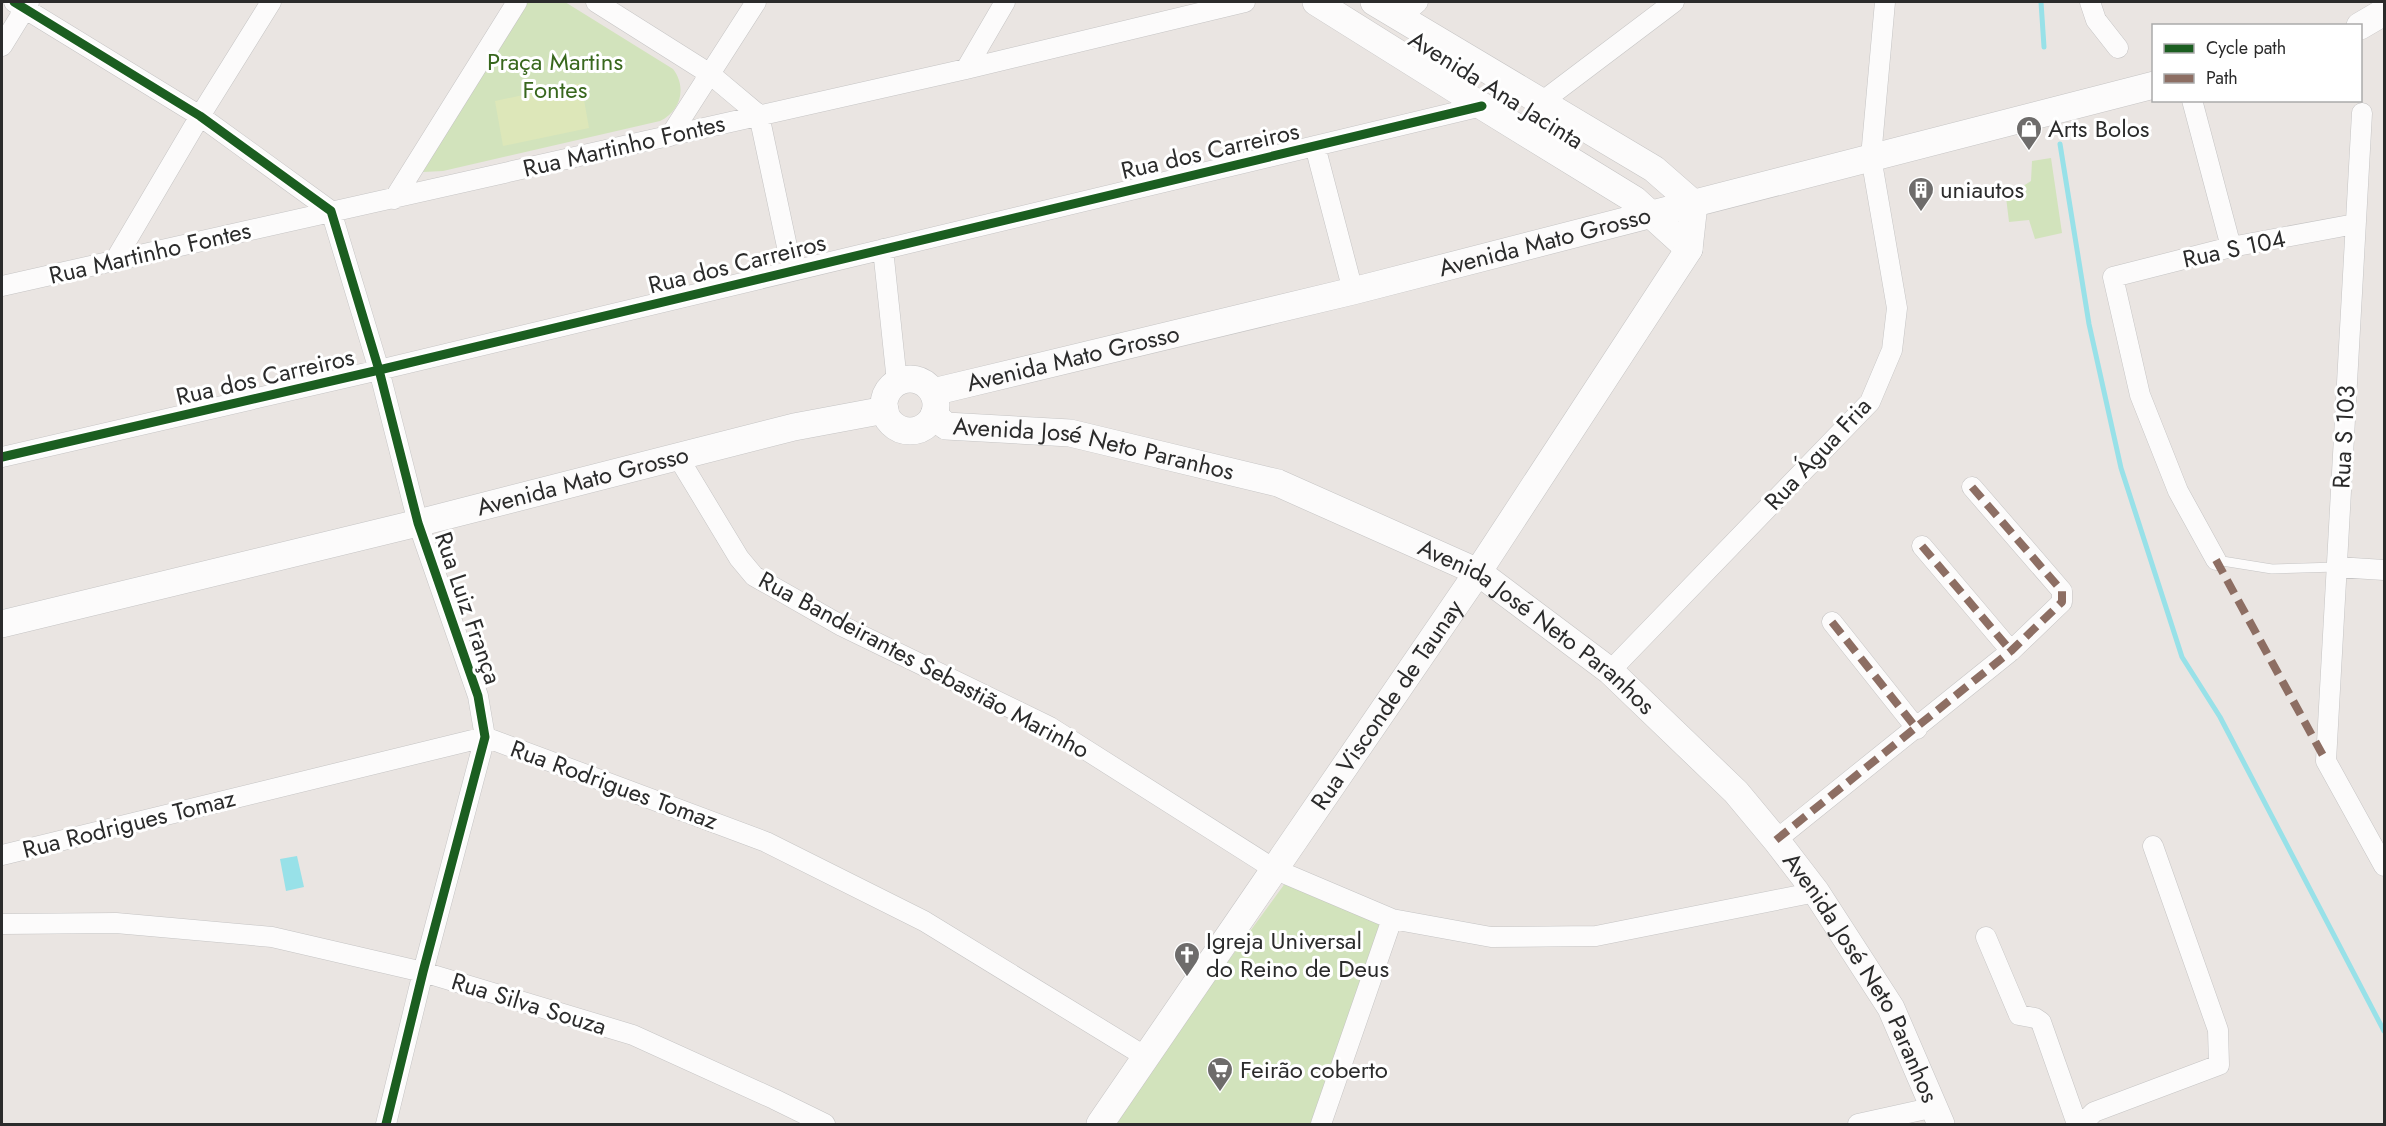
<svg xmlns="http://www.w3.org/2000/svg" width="2386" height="1126" font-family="Jost,sans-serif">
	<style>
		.green { fill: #d2e3bc }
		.pitch { fill: #dde7b9 }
		.water { fill: #98e1e8 }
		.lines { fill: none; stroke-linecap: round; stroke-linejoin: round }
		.stream { stroke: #98e1e8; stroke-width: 5 }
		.lane-casing { stroke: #c5c4c4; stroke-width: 10 }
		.street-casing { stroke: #c5c4c4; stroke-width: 21 }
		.secondary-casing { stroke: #c5c4c4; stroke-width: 28 }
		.lane { stroke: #fcfbfb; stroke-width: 9 }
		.street { stroke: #fcfbfb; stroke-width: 20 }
		.secondary { stroke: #fcfbfb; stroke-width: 27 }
		.quiet { stroke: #8d6e63; stroke-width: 8; stroke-dasharray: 15 8; stroke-linecap: butt }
		.cycleway-casing { stroke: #fff; stroke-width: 13 }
		.cycleway { stroke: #1b5e20; stroke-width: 9 }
		.labels { text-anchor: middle; stroke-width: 6; stroke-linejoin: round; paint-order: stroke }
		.park-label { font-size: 24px; fill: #38671d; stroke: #fff }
		.street-label { font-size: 24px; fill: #2b2b2b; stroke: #fff }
		.poi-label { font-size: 24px; fill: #2b2b2b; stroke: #fff; text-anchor: start }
	</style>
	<rect width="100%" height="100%" fill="#eae5e2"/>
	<!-- green -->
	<path class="green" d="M521 2H565L673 69C687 87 681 111 660 121L443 171 423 172 422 170Z
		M2051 158 2062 233 2035 239 2029 220 2009 222 2006 197 2031 181 2032 161Z
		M1286 882 1388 919 1316 1124H1109Z"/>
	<!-- pitch -->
	<path class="pitch" d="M581 83 589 128 503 146 495 101Z"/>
	<!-- water -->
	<path class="water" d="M297 856 304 887 286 891 280 859Z"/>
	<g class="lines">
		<!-- stream -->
		<path class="stream" d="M2041 2 2044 47
			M2060 144 2089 324 2121 468 2182 657 2220 717 2384 1031"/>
		<defs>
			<path id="lane" d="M2216 560 2272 569 2337 567"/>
			<path id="street" d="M14 2 200 116 331 211 379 370 418 523 478 696 485 737 423 972 386 1124
				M596 2 710 74 759 115 792 270
				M2090 2 2096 20 2118 48
				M1400 18 1418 2
				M2 46 29 2
				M966 69 1005 2
				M2192 100 2231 247
				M1543 101 1674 2
				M2362 113 2326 761 2384 866
				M670 136 756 2
				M1315 146 1353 291
				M394 199 517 2
				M883 249 897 382
				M114 262 200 116 271 2
				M2 286 966 69 1245 2
				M2 457 379 370 1482 106
				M678 457 739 558 754 576 842 626 1050 727 1274 869 1392 919 1491 937 1596 936 1816 892
				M1922 546 2011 651
				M2216 560 2178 491 2140 395 2113 277 2231 247 2355 224
				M2337 567 2384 570
				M1832 622 1917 729
				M1610 671 1870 402 1892 350 1897 308 1871 157 1885 2
				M1776 840 2011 651 2062 602V591L1972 487
				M2 855 485 737 766 842 924 921 1146 1057
				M2 924 116 923 272 937 423 972 633 1035 774 1099 825 1124
				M1986 937 2019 1015 2035 1018 2041 1022 2077 1124
				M1321 1124 1392 919
				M1858 1124 1935 1107
				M2082 1124 2094 1112 2219 1065 2218 1030 2153 846"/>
			<g id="secondary">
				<path d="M1316 2 1482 106 1635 200 1689 249"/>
				<path d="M2360 26 2384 12"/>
				<circle cx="910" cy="405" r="26"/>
				<path id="s1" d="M933 392 1353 291 2154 85"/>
				<path id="s2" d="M934 415 946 426 1070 433 1278 483 1478 572 1610 671 1736 792 1776 840 1816 892 1891 1008 1941 1124"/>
				<path id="s3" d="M2 624 418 523 794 427 885 410"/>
				<path id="s4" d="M1100 1124 1478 572 1689 249 1694 204 1654 169 1374 2"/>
			</g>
		</defs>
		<!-- lane casing -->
		<use href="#lane" class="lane-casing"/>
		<!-- street casing -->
		<use href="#street" class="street-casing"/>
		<!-- secondary casing -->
		<use href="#secondary" class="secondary-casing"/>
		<!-- lane -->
		<use href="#lane" class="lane"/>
		<!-- street -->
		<use href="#street" class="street"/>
		<!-- secondary -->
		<use href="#secondary" class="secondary"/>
		<!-- quiet -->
		<path class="quiet" d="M1922 546 2011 651
			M2216 560 2326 761
			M1832 622 1917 729
			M1776 840 2011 651 2062 602V591L1972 487"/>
		<defs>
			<path id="cycleway" d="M14 2 200 116 331 211 379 370 418 523 478 696 485 737 423 972 386 1124
				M2 457 379 370 1482 106"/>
		</defs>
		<!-- cycleway casing -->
		<use href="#cycleway" class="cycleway-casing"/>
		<!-- cycleway -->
		<use href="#cycleway" class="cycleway"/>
	</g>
	<!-- icons -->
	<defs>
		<symbol id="shop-pin" viewBox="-11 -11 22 30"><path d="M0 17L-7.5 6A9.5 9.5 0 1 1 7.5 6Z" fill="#6e6c6b" stroke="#fff"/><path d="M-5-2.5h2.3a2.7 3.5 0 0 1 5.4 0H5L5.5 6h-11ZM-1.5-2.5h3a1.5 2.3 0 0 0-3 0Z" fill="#fff"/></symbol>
		<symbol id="building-pin" viewBox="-11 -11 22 30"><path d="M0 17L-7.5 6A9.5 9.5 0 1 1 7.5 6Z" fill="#6e6c6b" stroke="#fff"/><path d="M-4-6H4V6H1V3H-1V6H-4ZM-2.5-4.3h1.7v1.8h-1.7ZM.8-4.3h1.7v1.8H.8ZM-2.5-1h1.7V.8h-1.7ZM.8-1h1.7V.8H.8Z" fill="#fff"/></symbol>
		<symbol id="church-pin" viewBox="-11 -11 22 30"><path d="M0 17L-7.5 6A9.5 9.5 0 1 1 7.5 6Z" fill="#6e6c6b" stroke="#fff"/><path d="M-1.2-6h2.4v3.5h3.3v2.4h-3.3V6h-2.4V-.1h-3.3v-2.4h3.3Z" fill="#fff"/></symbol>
		<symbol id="supermarket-pin" viewBox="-11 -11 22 30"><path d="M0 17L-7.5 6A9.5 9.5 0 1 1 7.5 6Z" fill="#6e6c6b" stroke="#fff"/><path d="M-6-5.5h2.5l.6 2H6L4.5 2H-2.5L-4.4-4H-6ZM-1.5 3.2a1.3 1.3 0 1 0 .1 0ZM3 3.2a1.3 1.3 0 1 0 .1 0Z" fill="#fff"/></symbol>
	</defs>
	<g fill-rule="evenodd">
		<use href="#shop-pin" x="2014" y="114" width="30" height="40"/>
		<use href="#building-pin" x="1906" y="175" width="30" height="40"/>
		<use href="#church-pin" x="1172" y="940" width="30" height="40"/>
		<use href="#supermarket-pin" x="1205" y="1055" width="30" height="40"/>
	</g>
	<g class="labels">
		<!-- park labels -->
		<g class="park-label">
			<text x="555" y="70">Praça Martins<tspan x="555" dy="28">Fontes</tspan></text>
		</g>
		<!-- street labels -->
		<g class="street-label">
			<text transform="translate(1496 90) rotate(32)" y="8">Avenida Ana Jacinta</text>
			<text transform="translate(624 146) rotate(-13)" y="8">Rua Martinho Fontes</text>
			<text transform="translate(1210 151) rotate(-13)" y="8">Rua dos Carreiros</text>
			<text dy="8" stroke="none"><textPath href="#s1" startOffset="630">Avenida Mato Grosso</textPath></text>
			<text transform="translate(2234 249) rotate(-12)" y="8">Rua S 104</text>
			<text transform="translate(150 253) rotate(-13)" y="8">Rua Martinho Fontes</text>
			<text transform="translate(737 264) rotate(-14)" y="8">Rua dos Carreiros</text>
			<text dy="8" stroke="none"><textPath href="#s1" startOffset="144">Avenida Mato Grosso</textPath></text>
			<text transform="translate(265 377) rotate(-13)" y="8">Rua dos Carreiros</text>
			<text transform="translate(2344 437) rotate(-87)" y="8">Rua S 103</text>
			<text dy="8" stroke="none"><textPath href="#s2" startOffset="166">Avenida José Neto Paranhos</textPath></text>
			<text transform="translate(1818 454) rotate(-47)" y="8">Rua Água Fria</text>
			<text dy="8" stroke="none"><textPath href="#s3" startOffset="598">Avenida Mato Grosso</textPath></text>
			<text transform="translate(468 608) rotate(71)" y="8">Rua Luiz França</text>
			<text dy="8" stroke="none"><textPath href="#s2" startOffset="652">Avenida José Neto Paranhos</textPath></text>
			<text transform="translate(924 665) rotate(28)" y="8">Rua Bandeirantes Sebastião Marinho</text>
			<text dy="8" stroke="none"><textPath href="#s4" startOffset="508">Rua Visconde de Taunay</textPath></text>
			<text transform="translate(614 785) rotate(20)" y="8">Rua Rodrigues Tomaz</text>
			<text transform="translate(129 824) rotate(-14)" y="8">Rua Rodrigues Tomaz</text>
			<text dy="8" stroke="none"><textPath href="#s2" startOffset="1138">Avenida José Neto Paranhos</textPath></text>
			<text transform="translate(529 1004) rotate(17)" y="8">Rua Silva Souza</text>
		</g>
		<!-- poi labels -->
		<g class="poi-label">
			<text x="2048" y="137">Arts Bolos</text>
			<text x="1940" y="198">uniautos</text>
			<text x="1206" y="949">Igreja Universal<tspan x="1206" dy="28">do Reino de Deus</tspan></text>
			<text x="1240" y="1078">Feirão coberto</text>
		</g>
	</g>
	<!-- border -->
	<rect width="2386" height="1126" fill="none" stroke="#2b2b2b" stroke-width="6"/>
	<!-- legend -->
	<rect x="2152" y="24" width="210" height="78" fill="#ffffff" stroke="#aaaaaa" stroke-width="1.5"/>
	<rect x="2164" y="44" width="30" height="9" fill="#1b5e20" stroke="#aaaaaa" stroke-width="1.5"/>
	<text x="2206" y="54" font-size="18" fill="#2b2b2b">Cycle path</text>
	<rect x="2164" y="74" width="30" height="9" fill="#8d6e63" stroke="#aaaaaa" stroke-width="1.5"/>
	<text x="2206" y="84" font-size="18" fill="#2b2b2b">Path</text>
</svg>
